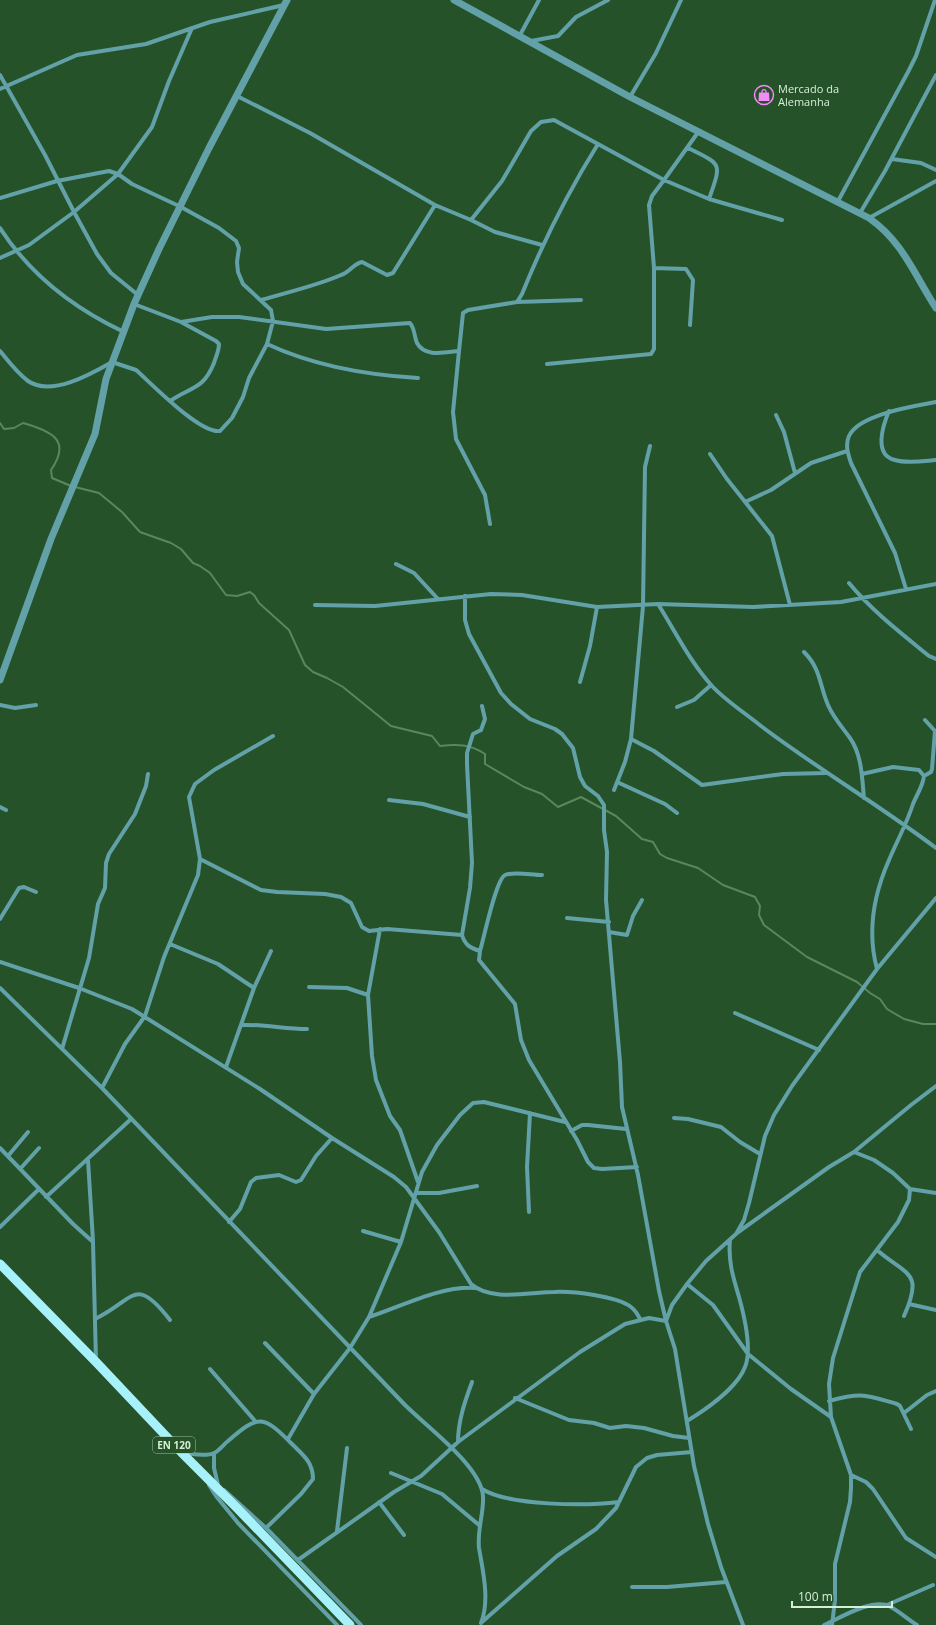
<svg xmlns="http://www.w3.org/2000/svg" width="936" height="1625" font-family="'Open Sans',sans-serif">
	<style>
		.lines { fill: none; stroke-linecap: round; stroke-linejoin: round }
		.stream { stroke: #59885b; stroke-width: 2 }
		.minor { stroke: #63a1a9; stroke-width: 4 }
		.tertiary { stroke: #63a1a9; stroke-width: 7 }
		.primary { stroke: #a7f1fa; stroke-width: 9 }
		.labels { text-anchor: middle; stroke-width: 3; stroke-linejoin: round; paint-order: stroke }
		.shield { fill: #26522a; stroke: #a0bfa2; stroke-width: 1 }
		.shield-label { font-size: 10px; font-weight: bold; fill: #d5eed5 }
		.poi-label { font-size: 11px; fill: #d5eed5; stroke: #26522a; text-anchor: start }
	</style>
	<rect width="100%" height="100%" fill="#26522a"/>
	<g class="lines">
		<!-- stream -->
		<path class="stream" d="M0 423 4 429 14 428 23 423C51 431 72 440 51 470L52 478 71 486
			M75 487 99 493 122 512 140 532 171 543 181 549 193 563 200 566 210 573 226 595 237 596 250 592 254 595 259 603 289 630 305 665 313 672 327 678 343 687 391 726 432 736 440 746C457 744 470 744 485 754V764L524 787 542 794 558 807 581 797 616 816 642 839 653 842 660 854 667 858 698 868 723 885 755 897 760 906 759 915 764 925 807 957 857 982 870 993 880 999 887 1009 904 1019 923 1024H936"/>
		<!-- minor -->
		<path class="minor" d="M520 35 539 0
			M531 41 558 36 576 17 608 0
			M0 75 45 155 74 212 97 254 111 273 138 295
			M0 89 77 55 146 44 210 22 284 5
			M237 96 310 133 435 205 471 220 502 181 531 131 541 122 554 120 664 180 699 131
			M630 97 656 53 681 0
			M688 148C722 165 722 162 709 199
			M892 159 921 163 936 170
			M0 198 57 181 109 171 118 174 132 184 181 207 219 228 236 241 239 248 237 262 238 272 243 284 271 310 273 321 267 344 249 378 243 397 232 418 220 431C200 434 152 384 136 370L112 362C91 374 51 397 28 381 17 373 8 361 0 351
			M837 203 908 72 916 56 935 0
			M860 213 885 171 936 75
			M869 218 936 181
			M471 220 495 232 542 245
			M0 228C31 276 73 308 124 332
			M0 258 29 245 74 212 118 174 152 127 169 81 192 28
			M654 268 686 269 693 280 690 325
			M261 300C288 292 316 286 341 275 350 272 353 264 362 262L387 275 393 273 435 205
			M517 302 581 300
			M134 304 181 322 212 317H239L326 329 410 323C415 329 414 336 417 343 425 358 446 352 459 351L463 313 468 310 517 302 522 294C543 242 568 192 598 144
			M267 344C314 366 366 375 418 378
			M459 351 453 412 456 439 485 495 490 524
			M547 364 651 354 654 349V268L649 205 652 196 664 180 709 199 782 220
			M170 401C192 386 203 390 214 363 216 356 219 351 219 344L216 341 181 322
			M889 411C883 425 873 455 895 460 907 464 924 461 936 460
			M776 415 784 432 795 473
			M710 454 727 479 772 536 790 605
			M745 502 771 490 811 463 847 451
			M396 564 414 573 438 599
			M849 583C872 611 901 633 929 656L936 659
			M906 589 895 553 851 463C848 454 845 445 849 436 859 414 915 406 936 402
			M658 604C675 631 690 662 712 686 726 701 745 713 761 726 818 769 879 805 936 848
			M315 605 375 606 491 594 522 595 597 607 658 604 753 607 841 602 936 584
			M804 652C821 669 819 684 828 705 833 717 842 727 850 738 862 755 862 778 864 798
			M580 682 590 646 597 607
			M0 705 15 708 36 705
			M482 706 485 719 481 730 473 734 467 753V764L472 863 470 888 462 935C465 945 470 948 480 951L479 960 515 1004 521 1040 529 1060 577 1140 588 1162 594 1168 602 1169 637 1167
			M677 707 694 700 711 685
			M631 739 654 751 702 785 783 774 826 773
			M862 774 893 767 919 770 924 776C923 786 917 794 913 804 907 823 897 841 889 860 874 894 867 932 877 969
			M924 776 931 772 932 769 935 731 925 720
			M617 782 665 804 677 813
			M614 790 625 762 631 739 643 606 645 467 650 446
			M389 800 423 804 470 817
			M0 807 6 810
			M200 859 261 890 277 892 325 894 341 897 351 903 362 927 369 931 387 929 462 935
			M567 918 609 922
			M0 919 19 888 24 887 36 892
			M380 929 368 995 372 1056 376 1080 390 1116 400 1130 418 1182
			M609 932 627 935 633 916 642 900
			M170 944 218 964 254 988 226 1067
			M480 951C484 938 496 879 505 875 515 871 531 875 542 875
			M0 962 79 988 132 1009 260 1089 332 1138 394 1177 406 1187 439 1232 471 1284C492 1302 529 1292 554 1292 572 1291 617 1296 631 1307 635 1310 638 1315 640 1319
			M309 987 347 988 368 995
			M0 988 102 1088 405 1405C426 1426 481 1466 483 1496 484 1514 477 1529 479 1548 483 1572 490 1600 481 1623
			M254 988 271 951
			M735 1013 819 1050
			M241 1025C263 1024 285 1029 307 1029
			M62 1049 89 958 98 904 105 888 106 863 109 854 135 814 146 786 148 774
			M102 1088 125 1044 145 1016 164 957 198 875 200 859 189 797 195 784 214 770 273 736
			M674 1118 688 1119 721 1127 740 1142 760 1154
			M571 1131 582 1125H588L626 1129
			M0 1148 73 1224 93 1242 96 1361
			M854 1152 874 1160 893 1173 910 1189 936 1193
			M8 1156 28 1132
			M88 1160 93 1241
			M20 1169 39 1148
			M416 1193H439L477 1186
			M46 1197 130 1120
			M529 1212 527 1167 530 1113
			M229 1222 240 1209 251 1182 256 1178 279 1175 296 1182 301 1180 316 1156 332 1138
			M0 1227 39 1189
			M363 1231 401 1242
			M737 1233 829 1167 854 1152 911 1105 936 1086
			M877 1250C907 1276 924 1271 904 1316
			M687 1284 713 1305 748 1354 791 1389 831 1417
			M909 1304 936 1310
			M369 1317C403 1306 439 1286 475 1288
			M97 1318C135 1299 135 1275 170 1320
			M265 1343 314 1394
			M210 1369 255 1421
			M515 1398 569 1420 594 1423 610 1428 626 1426 644 1428 673 1436 689 1438
			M829 1401C863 1392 865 1395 897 1404L900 1406 911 1429
			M904 1413 927 1395 936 1391
			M687 1421C705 1410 737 1388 745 1367 752 1350 744 1315 739 1297 733 1277 728 1261 730 1240
			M288 1439 314 1394 350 1348 369 1317 401 1242 422 1172 437 1145 460 1115 473 1103 484 1102 565 1122
			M458 1442C458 1421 465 1401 472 1382
			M184 1453C193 1454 206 1457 214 1453 219 1451 224 1444 228 1441 259 1414 263 1415 292 1444 303 1455 313 1462 313 1479L301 1494 266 1528
			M214 1453V1468L218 1485
			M391 1473 442 1494 479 1525
			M851 1475 866 1482 873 1489 906 1538 936 1557
			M209 1485 216 1496 238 1523 337 1625
			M482 1489C509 1506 586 1506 619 1502
			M224 1490 266 1528 361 1625
			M379 1502 404 1535
			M337 1531 347 1448
			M298 1560 394 1492 421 1476 458 1442 580 1352 625 1324 649 1318 666 1321 659 1291 638 1175 622 1107 620 1062 606 900 607 852 604 830V805L598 796 585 786 580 777 573 748 562 734 555 729 530 719 511 704 501 693 469 634 465 620V596
			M632 1587H667L726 1582
			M887 1605 933 1585
			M482 1622 557 1556 596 1529 616 1508 636 1467 647 1458 657 1455 692 1452
			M743 1625 721 1567 708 1524 694 1466 675 1349 666 1321 672 1305 687 1284 706 1261 736 1234 744 1220 749 1203 765 1136 774 1115 792 1086 877 969 936 898
			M824 1625C840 1618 872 1598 889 1606 899 1611 907 1619 917 1625
			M832 1625 835 1600V1564L850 1502 851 1488V1475L831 1417 829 1384 833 1358 860 1272 898 1222 909 1200 910 1189"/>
		<!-- tertiary -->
		<path class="tertiary" d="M454 0 630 97 869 218C903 242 914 274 936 308
			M0 680 51 539 95 434 106 379 134 304 159 249 209 148 287 0"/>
		<!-- primary -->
		<path class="primary" d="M0 1264 96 1362 182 1453 236 1507 350 1625"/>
	</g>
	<!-- icons -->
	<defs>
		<symbol id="shop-ring" viewBox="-11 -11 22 22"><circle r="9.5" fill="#26522a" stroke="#f18bf5" stroke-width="1.5"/><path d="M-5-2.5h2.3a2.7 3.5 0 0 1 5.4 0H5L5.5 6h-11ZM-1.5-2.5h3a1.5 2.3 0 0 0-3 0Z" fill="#f18bf5"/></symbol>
	</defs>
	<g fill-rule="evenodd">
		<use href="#shop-ring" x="753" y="84" width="22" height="22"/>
	</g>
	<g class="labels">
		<!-- shield labels -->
		<rect class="shield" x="153" y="1437" width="42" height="16" rx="3"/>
		<g class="shield-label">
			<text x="174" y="1449">EN 120</text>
		</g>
		<!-- poi labels -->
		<g class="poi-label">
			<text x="778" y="93">Mercado da<tspan x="778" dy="13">Alemanha</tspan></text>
		</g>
	</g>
	<!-- scale -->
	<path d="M792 1601v6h100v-6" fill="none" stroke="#d5eed5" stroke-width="2"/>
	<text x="798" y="1601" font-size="12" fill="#d5eed5" stroke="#26522a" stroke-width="3" paint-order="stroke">100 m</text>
</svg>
